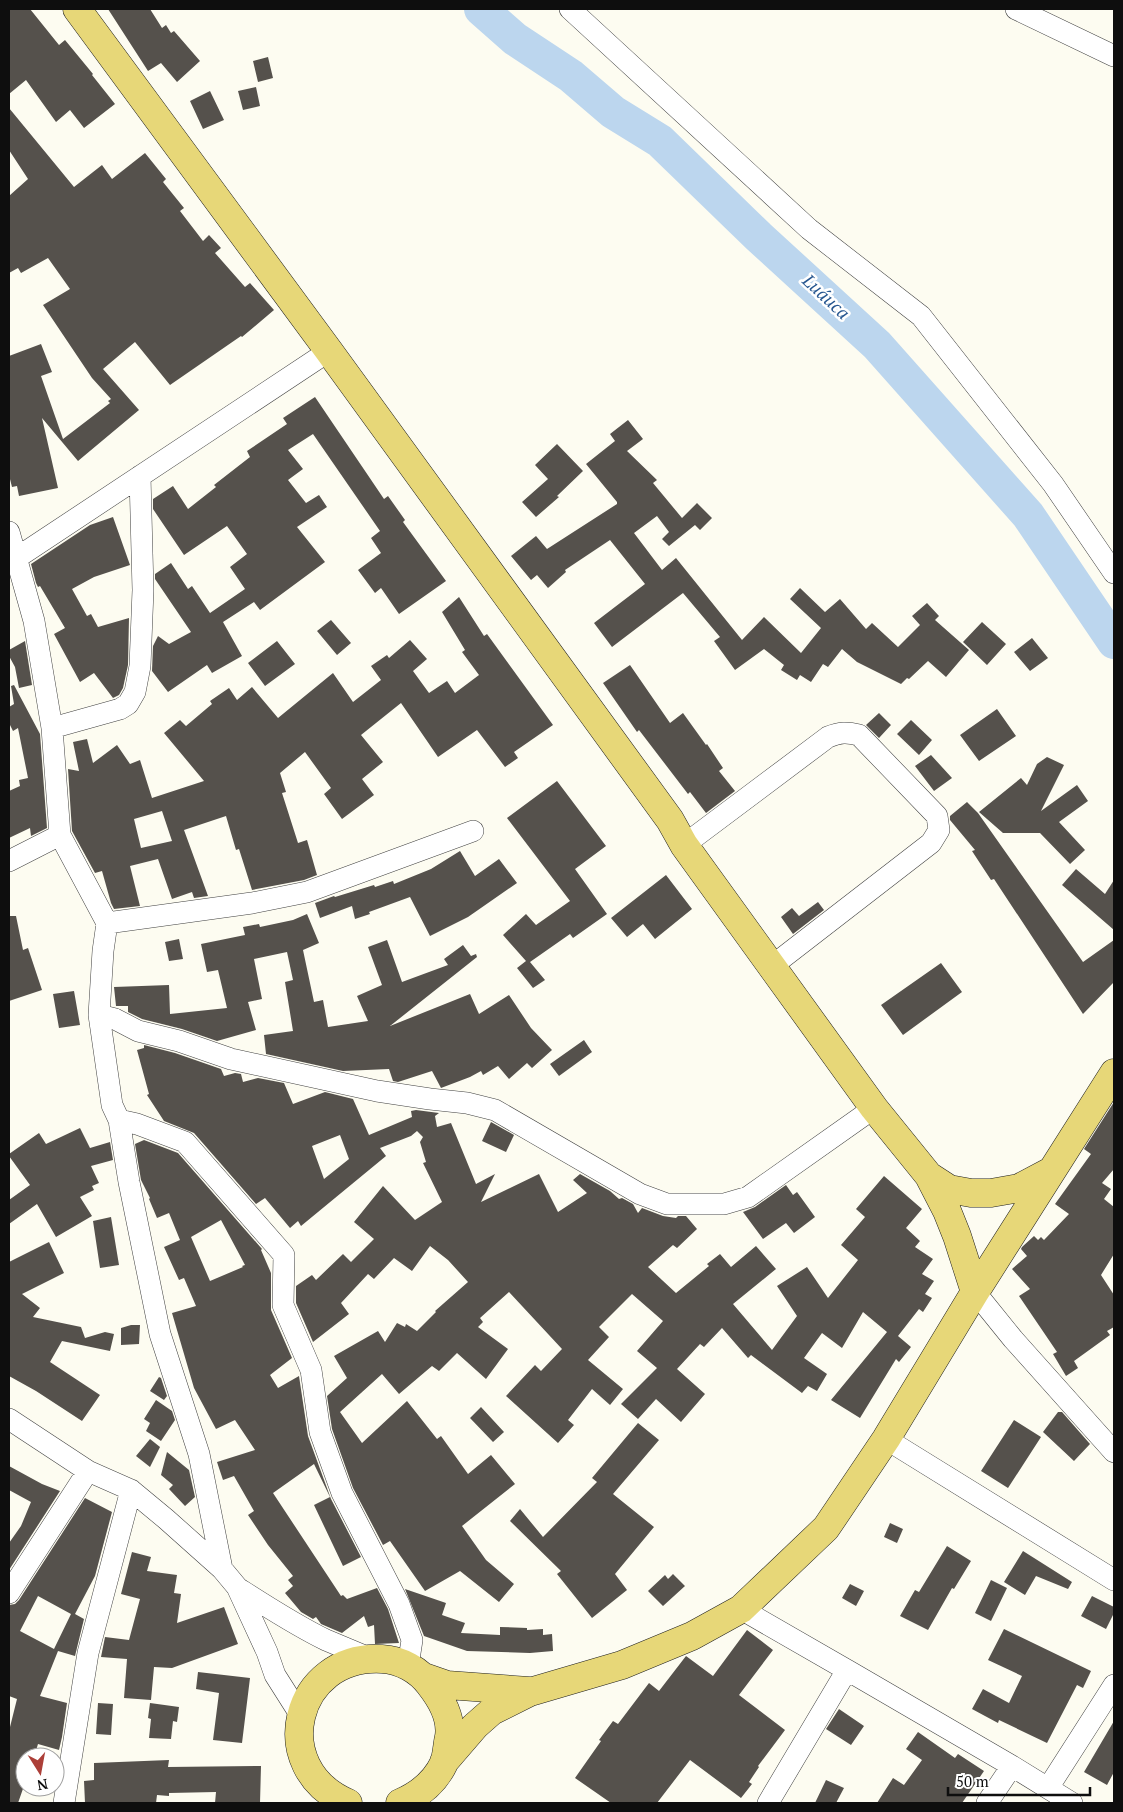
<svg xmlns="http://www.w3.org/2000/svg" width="1123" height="1812" font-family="'PT Serif',serif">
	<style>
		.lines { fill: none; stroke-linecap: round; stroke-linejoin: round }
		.river { stroke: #bcd6ee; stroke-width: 34 }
		.building { fill: #55514c; fill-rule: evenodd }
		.street-casing { stroke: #414141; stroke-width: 22 }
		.primary-casing { stroke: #1f1f1f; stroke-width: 29 }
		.street { stroke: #fff; stroke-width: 21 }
		.primary { stroke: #e7d778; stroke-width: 28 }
		.labels { text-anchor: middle; stroke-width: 5; stroke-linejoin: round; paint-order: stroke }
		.water-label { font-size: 18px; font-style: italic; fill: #275790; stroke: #fff }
	</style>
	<rect width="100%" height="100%" fill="#fdfcf1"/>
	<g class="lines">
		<!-- river -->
		<path class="river" d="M481 9 515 39 571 76 613 112 660 141 759 237 877 345 1028 515 1114 642"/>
	</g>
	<!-- building -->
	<path class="building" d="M9 9H30L59 45 65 40 93 74 92 75 115 104 84 128 70 110 56 122 26 80 9 94Z
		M108 9H150L162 28 166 25 171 33 174 31 200 61 177 82 161 63 148 71Z
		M268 57 273 78 258 82 253 61Z
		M256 87 260 106 243 110 238 91Z
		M210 91 224 120 203 129 190 101Z
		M9 108 74 187 102 165 112 179 145 153 166 179 163 182 184 208 180 211 203 241 209 235 221 248 215 253 245 287 250 283 274 310 242 337 241 336 170 385 135 342 103 369 139 410 78 461 42 418 58 488 19 496 17 486 12 487 9 475V356L41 344 52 372 41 376 63 439 110 403 108 401 111 399 92 378 43 305 70 289 48 258 21 273 18 268 9 273V196L28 179 9 150Z
		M315 397 384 499 388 496 405 520 403 522 446 581 399 614 381 588 375 593 358 570 381 553 371 538 380 531 313 434 288 450 303 469 288 480 306 503 319 495 327 507 297 527 325 562 260 610 254 602 223 622 242 656 212 673 207 665 168 692 152 671 153 646 158 636 169 644 191 632 155 579V574L171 563 188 589 192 586 210 613 245 589 230 567 247 554 227 526 184 555 153 509V499L173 486 188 509 216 487 214 485 250 457 247 451 287 424 283 418Z
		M628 420 643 439 627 451 657 480 653 483 682 518 697 503 712 518 700 530 695 525 669 546 662 539 669 532 657 516 634 533 662 570 676 558 742 640 764 617 801 653 821 628 790 599 800 588 825 612 840 599 866 629 872 623 898 647 920 625 912 616 927 603 939 616 935 620 969 650 946 677 928 661 909 679 907 678 901 684 857 662 842 649 828 667 823 664 811 682 800 675 797 680 781 670 784 665 764 649 735 670 714 641 720 637 683 593 612 647 594 623 645 584 610 540 565 570 566 572 548 588 537 575 531 580 511 556 536 536 547 549 617 504V502L586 464 615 441 610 434Z
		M557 444 583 471 557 496 559 497 536 517 522 502 548 479 535 465Z
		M113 517 130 565 94 577 72 589 87 616 91 614 98 627 129 618 128 665 123 688 119 695 113 698 94 673 80 682 54 634 65 628 40 586 38 587 36 583 31 564 90 525Z
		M459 597 484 636 487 634 553 725 514 752 518 758 505 767 477 730 438 757 401 703 361 735 383 762 362 779 374 795 342 819 324 794 331 788 305 752 280 773 286 792 282 793 298 843 307 840 317 875 304 880 252 890 239 849 236 850 226 816 184 830 208 896 194 898 192 892 172 899 158 859 130 866 140 906 114 909 111 903 102 871 95 873 72 831 68 769 79 771 73 742 87 739 93 763 117 745 130 764 140 760 152 798 204 781 164 733 180 720 186 726 212 704 210 701 229 688 237 700 252 687 278 718 333 673 353 702 381 680 371 666 387 655 389 658 410 640 427 659 413 671 429 693 447 681 455 693 479 675 462 652 465 650 442 612ZM162 811 172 841 141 848 134 819Z
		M331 620 351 643 337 655 317 631Z
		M982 622 1006 644 987 665 963 642Z
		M1032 638 1048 658 1030 671 1014 652Z
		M25 641 32 685 19 688 15 667 9 656V650Z
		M277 641 295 664 265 686 248 663Z
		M630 665 670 723 683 713 706 745 707 744 723 768 719 771 735 791 706 813 690 792 688 794 639 730 637 732 603 683Z
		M14 685 40 734 47 828 31 836 30 828 9 838V791L20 786 19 780 28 778 18 728 13 731 9 723V707L14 704 11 686Z
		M997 709 1016 736 979 761 960 735Z
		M879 713 891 725 879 738 866 725Z
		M911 720 932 740 919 755 897 734Z
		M931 755 952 778 934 791 915 766Z
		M1047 757 1064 765 1041 811 1077 785 1088 801 1059 822 1085 850 1070 864 1040 833H1003L979 812 1021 778 1027 785 1037 764Z
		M557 781 606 846 575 869 607 914 573 938 570 934 530 962 545 980 533 988 517 968 526 961 503 935 526 914 536 925 570 901 507 818Z
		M967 802 978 813 1083 962 1114 940V982L1083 1014 994 879 991 880 972 851 975 850 950 820V816Z
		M460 851 475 876 499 859 517 883 468 917 430 936 410 897 369 912 370 914 355 919 352 906 320 918 315 903 334 896 335 897 374 885 375 887 393 881 394 884 431 869Z
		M1076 869 1105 894 1114 880V930L1062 885Z
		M666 875 692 909 655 939 643 924 627 937 611 918Z
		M818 902 824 910 793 934 781 917 792 908 799 916Z
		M307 914 319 943 303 950 314 1002 323 1000 328 1027 368 1021 357 996 382 985 368 947 387 940 402 982 448 965 444 959 463 945 471 956 476 954 477 957 390 1026 470 994 479 1014 509 995 531 1028 552 1050 532 1068 527 1063 509 1079 498 1066 483 1075 481 1071 470 1077 441 1088 432 1071 398 1082 393 1081 389 1069 343 1071 266 1054 264 1035 293 1031 285 982 293 980 287 952 254 959 262 999 248 1002 256 1030 217 1041 182 1029 142 1019 128 1012V1006H116L114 987 169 985 170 1014 227 1008 218 970 207 972 201 944 245 935 243 927 259 924 260 927 293 920Z
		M9 916H16L23 950 28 948 42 990 9 1001Z
		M179 939 183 959 169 961 165 942Z
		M941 963 962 992 903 1035 881 1005Z
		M74 991 80 1025 59 1028 53 994Z
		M584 1040 592 1052 559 1076 550 1064Z
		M144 1045 175 1053 221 1069 224 1076 235 1073 241 1074 243 1082 258 1078 284 1083 293 1104 325 1092 353 1099 369 1135 412 1117 411 1111 416 1110 439 1113 435 1116 437 1127 451 1123 476 1184 495 1174 481 1202 539 1174 558 1212 587 1193 573 1180 580 1174 610 1191 619 1199 622 1198 633 1204 638 1213 642 1208 663 1216 676 1218 678 1216H686L697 1229 677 1248 673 1245 648 1267 676 1293 709 1266 707 1264 720 1254 731 1267 756 1246 776 1269 733 1304 772 1350 797 1316 777 1286 807 1267 828 1298 858 1260 841 1245 865 1217 856 1209 884 1176 922 1209 906 1228 920 1241 915 1247 933 1259 922 1274 934 1281 925 1294 932 1298 923 1312 919 1309 898 1336 911 1347 899 1362 896 1359 860 1418 831 1400 887 1332 863 1312 842 1348 822 1333 804 1358 827 1374 817 1391 808 1386 802 1393 751 1355 748 1358 722 1328 704 1347 700 1344 677 1369 705 1394 681 1422 656 1399 638 1419 621 1404 657 1368 637 1351 663 1321 632 1294 599 1327 609 1337 588 1360 623 1389 610 1405 592 1389 568 1420 574 1425 558 1443 506 1396 535 1365 541 1371 562 1349 509 1292 480 1318 483 1322 478 1327 508 1349 486 1379 457 1353 439 1371 432 1366 399 1394 382 1374 340 1412 362 1443 407 1401 437 1439 441 1436 468 1474 491 1455 515 1484 462 1526 486 1560 514 1584 499 1602 460 1571 425 1591 390 1541 383 1545 353 1488 332 1429 327 1396 347 1378 334 1356 378 1331 385 1342 397 1323 405 1327 406 1324 417 1331 436 1312 435 1311 468 1282 448 1260 430 1246 412 1271 394 1258 374 1279 368 1274 341 1303 349 1314 313 1342 296 1303V1286L312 1275 316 1280 343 1254 351 1262 374 1239 354 1222 383 1186 415 1220 442 1202 423 1163 426 1162 420 1142 423 1137 417 1131 411 1136 380 1148 386 1156 301 1226 298 1221 290 1228 265 1198 256 1204 194 1133 164 1121 147 1095 149 1094 137 1050 144 1048ZM340 1135 349 1159 324 1179 312 1146Z
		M1114 1102V1169L1102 1183 1111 1189 1104 1199 1114 1207V1254L1101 1275 1114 1295V1327L1107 1331 1110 1335 1074 1361 1078 1368 1066 1376 1053 1354 1057 1352 1019 1296 1030 1289 1012 1269 1027 1256 1021 1249 1022 1247 1034 1236 1038 1240 1041 1237 1044 1240 1069 1214 1055 1204 1091 1154 1084 1149Z
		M491 1122 514 1135 506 1152 482 1141Z
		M80 1128 90 1148 110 1142 113 1160 91 1166 99 1183 92 1186 94 1190 80 1197 92 1216 56 1237 37 1204 9 1224V1200L30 1185 9 1156V1154L39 1133 46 1144Z
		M144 1140 178 1153 262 1249 261 1250 271 1273V1310L292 1358 270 1375 278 1388 299 1376 308 1436 331 1499 361 1557 343 1566 314 1505 330 1497 314 1464 273 1493 341 1596 343 1595 347 1599 377 1588 388 1609 399 1643 375 1644 374 1625 368 1627 364 1616 342 1633 321 1624 316 1617 313 1619 301 1612 285 1593 293 1586 288 1580 293 1576 268 1545 248 1515 254 1511 234 1476 223 1480 217 1462 255 1450 235 1420 216 1429 194 1388 172 1313 196 1306 184 1278 179 1280 164 1247 180 1240 169 1213 157 1218 149 1199 150 1198 141 1180 135 1144ZM221 1220 245 1265 242 1266 243 1267 210 1281 191 1237Z
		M786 1185 793 1195 797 1192 815 1217 794 1233 786 1223 763 1239 743 1212 755 1207Z
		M111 1217 119 1265 100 1268 93 1221Z
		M49 1242 64 1273 22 1294 40 1308 33 1317 81 1327 85 1338 105 1332 114 1334 110 1351 62 1341 50 1362 100 1395 82 1421 36 1391 9 1376V1262Z
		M131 1325H140L139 1344 121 1345V1328Z
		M159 1377 161 1378 167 1396 164 1400 150 1391Z
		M156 1400 172 1411 175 1420 161 1441 146 1431 150 1423 144 1419Z
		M481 1407 504 1432 493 1442 470 1418Z
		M1058 1412H1062L1090 1444 1074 1461 1043 1432Z
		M1014 1420 1041 1437 1008 1488 981 1471Z
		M638 1423 659 1440 613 1494 654 1527 615 1574 627 1590 592 1618 557 1574 561 1571 510 1521 520 1509 543 1537 597 1482 592 1478Z
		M150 1439 160 1447 150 1467 136 1456Z
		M167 1452 189 1470 195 1497 185 1506 169 1489 173 1485 161 1475Z
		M9 1466 42 1484 60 1491 9 1570V1543L21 1526 31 1502 9 1490Z
		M85 1498 112 1512 95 1576 75 1614 84 1619 75 1656 58 1651 40 1696 67 1703 62 1737 59 1750 38 1744 34 1757H25V1783L18 1803H9V1731L17 1699 9 1696V1605L15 1604 19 1600ZM38 1596 71 1614 54 1649 20 1631Z
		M890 1523 903 1529 897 1543 884 1537Z
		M947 1546 971 1561 954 1589 952 1588 928 1630 900 1616 915 1590 919 1592Z
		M1023 1551 1072 1582 1068 1589 1036 1576 1025 1595 1004 1582Z
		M132 1552 151 1557 147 1571 177 1575 174 1593 181 1594 177 1623 224 1607 238 1644 172 1668 154 1667 151 1700 124 1698 127 1659 101 1657 105 1637 129 1640 140 1599 121 1594Z
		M673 1574 685 1586 663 1606 648 1591 665 1575 668 1579Z
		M991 1580 1007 1588 991 1621 975 1613Z
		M850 1584 864 1591 856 1606 842 1598Z
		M405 1589 446 1603 442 1615 465 1623 461 1633 500 1635V1627L527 1628V1630L543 1629V1635L552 1634 553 1651 530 1653 467 1651 424 1636Z
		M1092 1596 1114 1607V1613L1106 1629 1081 1616Z
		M1004 1629 1091 1671 1083 1688 1077 1685 1047 1743 999 1720 998 1723 972 1709 983 1689 1009 1703 1022 1676 988 1660Z
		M747 1630 773 1650 739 1695 785 1730 758 1766 759 1767 749 1782 752 1784 741 1798 690 1760 657 1803H611L575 1778 601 1741 599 1740 613 1721 618 1724 649 1683 659 1691 686 1656 713 1676Z
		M198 1672 250 1678 242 1743 213 1740 219 1693 196 1689Z
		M98 1703 113 1704 111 1735 96 1734Z
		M150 1703 179 1707 177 1722 173 1721 171 1739 149 1738 151 1719 148 1718Z
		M839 1709 864 1726 851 1745 826 1729Z
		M1114 1721V1772L1107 1785 1084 1772Z
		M918 1732 955 1758 958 1754 984 1771 962 1803H877L893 1778 904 1785 922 1760 906 1749Z
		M169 1760 168 1767 261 1766 260 1803H215L216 1792 169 1793V1796L157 1795 156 1803H85L84 1781 94 1780V1763Z
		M826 1780 844 1788 836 1803H815Z"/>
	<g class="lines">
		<defs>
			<path id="street" d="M570 9 809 229 921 316 1053 484 1114 573
				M1016 9 1114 56
				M9 532 34 621 52 728 60 835 107 923 103 951 99 1015 112 1105 119 1120 129 1182 160 1334 199 1454 222 1569
				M9 563 329 351
				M52 728 120 709 128 704 135 692 140 666 143 590 140 476
				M684 845 828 737C840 732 847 732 859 735L937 816 939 830 931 843 772 966
				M9 861 60 835
				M107 923 252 903 307 892 473 831
				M99 1015 115 1019 138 1031 179 1041 231 1059 377 1091 430 1099 467 1103 495 1110 640 1194 667 1204H724L748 1197 874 1108
				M119 1120 137 1124 185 1142 284 1255 283 1305 311 1370 320 1432 342 1493 399 1604 412 1640 408 1666
				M975 1292 1013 1339 1114 1452
				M9 1419 88 1471 131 1490 166 1519 222 1569 237 1587 267 1652 275 1675 301 1716
				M886 1439 1114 1580
				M238 1588C266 1606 295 1625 326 1640 340 1646 355 1652 369 1658
				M9 1593 88 1471
				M741 1609 847 1670 768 1803
				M847 1670 1012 1766 1072 1803
				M1048 1788 1114 1685
				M64 1803 88 1653 131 1490
				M987 1803 1012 1766"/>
			<path id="primary" d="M77 9 329 351 670 820 684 845 874 1108 929 1176 947 1211 957 1236 975 1292
				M929 1176 949 1189 971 1193H991L1019 1188 1051 1171
				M424 1677 447 1685 529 1691
				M444 1762 475 1726 492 1711 530 1692 622 1665 692 1636 741 1609 826 1528 886 1439 975 1292 1114 1073
				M348 1803C266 1768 294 1654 382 1659 401 1660 419 1670 430 1685 441 1699 452 1718 449 1737 447 1745 447 1755 444 1763 435 1782 419 1795 400 1803"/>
		</defs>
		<!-- street casing -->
		<use href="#street" class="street-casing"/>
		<!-- primary casing -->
		<use href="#primary" class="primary-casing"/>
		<!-- street -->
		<use href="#street" class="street"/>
		<!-- primary -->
		<use href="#primary" class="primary"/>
	</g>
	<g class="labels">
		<!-- water labels -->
		<g class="water-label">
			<text transform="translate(826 297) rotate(43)" y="6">Luáuca</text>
		</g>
	</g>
	<!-- border -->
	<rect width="1123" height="1812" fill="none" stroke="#0e0e0e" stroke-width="20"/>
	<!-- north arrow -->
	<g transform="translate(40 1772) rotate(169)"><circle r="24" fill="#ffffff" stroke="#9f9f9f"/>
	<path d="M0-4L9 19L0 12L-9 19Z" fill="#ac3f38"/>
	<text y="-8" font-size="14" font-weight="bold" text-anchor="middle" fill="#0e0e0e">N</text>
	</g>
	<!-- scale -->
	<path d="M948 1787v8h142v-8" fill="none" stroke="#0e0e0e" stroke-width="2.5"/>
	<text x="956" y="1787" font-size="15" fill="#0e0e0e" stroke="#ffffff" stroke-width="4" paint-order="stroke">50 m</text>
</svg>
